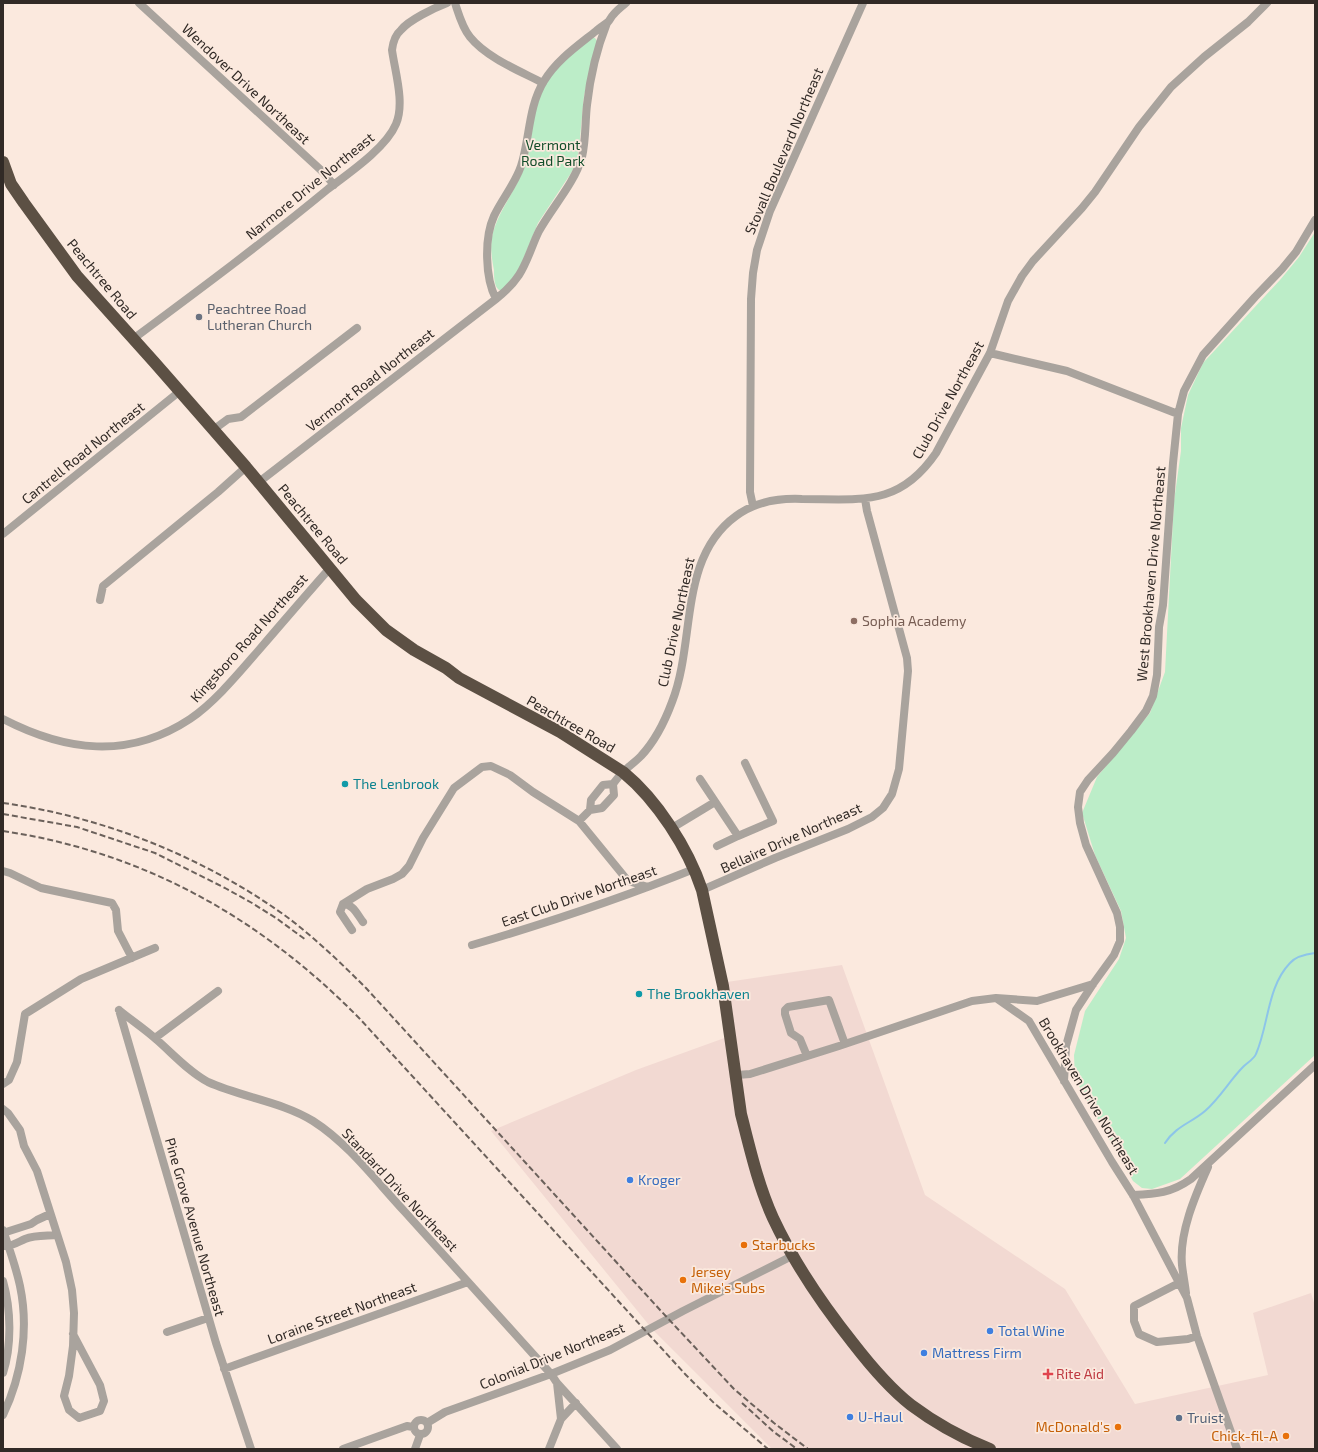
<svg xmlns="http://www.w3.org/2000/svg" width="1318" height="1452" font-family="'Exo 2',sans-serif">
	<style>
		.commercial { fill: #f2d9d2 }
		.green { fill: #bcedc8 }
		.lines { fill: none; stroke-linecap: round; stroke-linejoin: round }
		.stream { stroke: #8dc5e9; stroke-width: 2 }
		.minor { stroke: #a9a39d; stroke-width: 8 }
		.highway { stroke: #5c5044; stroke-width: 12 }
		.rail { stroke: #6b615b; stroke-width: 2; stroke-dasharray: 6 3; stroke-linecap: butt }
		.worship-dot { fill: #6b7280; stroke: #fbe9de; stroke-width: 1.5 }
		.education-dot { fill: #8d6e63; stroke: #fbe9de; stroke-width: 1.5 }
		.culture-dot { fill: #0f9aa8; stroke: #fbe9de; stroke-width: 1.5 }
		.shop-dot { fill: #3f7fe0; stroke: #fbe9de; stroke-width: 1.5 }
		.food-dot { fill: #e8710a; stroke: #fbe9de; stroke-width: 1.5 }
		.health-dot { fill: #e0444e; stroke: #fbe9de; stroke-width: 1.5 }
		.service-dot { fill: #5c6f8a; stroke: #fbe9de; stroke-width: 1.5 }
		.labels { text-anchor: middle; stroke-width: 3.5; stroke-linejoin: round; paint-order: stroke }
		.street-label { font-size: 14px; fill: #312a26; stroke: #fbe9de }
		.park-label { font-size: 14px; fill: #114d29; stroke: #fbe9de }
		.worship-label { font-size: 14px; fill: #5b616d; stroke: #fbe9de; text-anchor: start }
		.education-label { font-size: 14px; fill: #785e54; stroke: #fbe9de; text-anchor: start }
		.culture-label { font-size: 14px; fill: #0d838f; stroke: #fbe9de; text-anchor: start }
		.shop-label { font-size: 14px; fill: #366cbe; stroke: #fbe9de; text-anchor: start }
		.food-label { font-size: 14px; fill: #c56008; stroke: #fbe9de; text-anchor: start }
		.health-label { font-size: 14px; fill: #be3a42; stroke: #fbe9de; text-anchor: start }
		.service-label { font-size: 14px; fill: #4e5e75; stroke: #fbe9de; text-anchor: start }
	</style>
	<rect width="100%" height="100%" fill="#fbe9de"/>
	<!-- commercial -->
	<path class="commercial" d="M842 965 925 1195 1065 1289 1135 1404 1268 1375 1253 1313 1311 1293 1315 1306V1449H772L653 1330 491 1131 636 1070 730 1036 727 982Z"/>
	<!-- green -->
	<path class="green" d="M592 37 595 38 597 41 584 96 579 148 577 161 571 173 538 223 518 272 502 290H499C494 286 494 277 494 270 492 260 490 247 492 237 497 211 518 189 526 162 531 145 532 128 535 111 537 99 543 87 550 77 560 62 577 50 592 37Z
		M1315 232V1055L1180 1179 1152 1189 1142 1188 1133 1181 1075 1079 1074 1055 1085 1011 1119 959 1126 938 1121 911 1095 855 1082 813 1097 777 1150 713 1165 672 1174 501 1181 451V428L1188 395 1203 363 1280 280 1299 257Z"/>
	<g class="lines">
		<!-- stream -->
		<path class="stream" d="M1165 1143C1176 1126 1191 1123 1205 1111 1220 1098 1230 1080 1243 1067 1247 1063 1254 1059 1256 1054 1269 1024 1267 987 1290 963 1296 956 1307 954 1315 953"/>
		<!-- minor -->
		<path class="minor" d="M139 3 323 172 334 185
			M455 3C459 15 462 27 470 37 487 58 520 71 543 83
			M496 299C485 278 484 238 494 216 502 199 515 184 521 166 530 138 528 107 544 81 557 60 576 47 596 31 599 28 604 25 608 22 610 20 611 17 613 15 617 10 621 7 626 3
			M133 339C199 290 265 241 328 189 349 173 386 148 396 124 405 103 395 72 392 50 393 42 395 35 401 30 409 20 434 8 447 3
			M990 353 1067 371 1178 414
			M213 430 228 419 241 417 357 328
			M259 482 496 299C505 292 513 284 519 275 528 261 532 245 539 231 553 206 574 184 582 157 586 140 585 122 587 105 590 78 597 48 607 23
			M753 506 750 492 751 299 753 273 757 250 770 211 863 3
			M3 534 180 391
			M100 600 103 586 218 492 246 467
			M3 719C65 751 128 760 190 719 215 702 238 674 258 651 282 623 306 595 330 568
			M700 779 738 836 717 846
			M590 810 591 800 603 785 613 784
			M579 821 590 810 602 808 614 795 613 784C616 780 619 776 623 772 628 767 635 762 641 756 655 741 665 721 672 702 696 641 678 558 736 516 756 501 779 498 802 499 861 499 899 507 936 453L990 353 1008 301 1022 276 1033 261 1082 208 1095 192 1139 127 1171 87 1204 57 1248 22 1267 3
			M672 828 715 802
			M738 836 773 821 745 763
			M3 871 10 873 41 888 112 903 116 910 118 931 132 958
			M702 890 775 858 848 829 872 817 883 808 892 794 899 769 908 671 907 658 867 511 865 499
			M343 904C353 904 357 914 363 922
			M352 930 340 912 343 904 367 889 393 879 402 874 409 866 423 838 454 788 482 767 491 766 510 775 533 792 579 821 628 881 648 887
			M472 945C547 923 622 898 694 869
			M996 998 1037 1001 1093 984
			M119 1010C131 1020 145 1029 157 1040 173 1054 189 1072 208 1082 241 1097 283 1102 313 1121 349 1144 376 1181 405 1212 454 1266 502 1320 551 1374L557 1383 617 1449
			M119 1010 216 1343 251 1449
			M155 1038 218 991
			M807 1056 800 1039 791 1033 785 1014V1010L788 1007 829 1000 845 1044
			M737 1075 750 1074 839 1046 972 1001 996 998 1029 1021 1112 1162 1133 1195 1187 1298 1197 1336 1237 1449
			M1064 1081 1066 1046 1076 1010 1093 984 1114 955 1120 941V927L1117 913 1086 845 1080 823 1078 807 1080 792 1088 780 1113 753 1131 731 1146 711 1153 696 1157 675 1159 627 1163 605 1173 463 1178 414 1184 391 1203 355 1255 297 1282 269 1296 252 1315 220
			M3 1084 9 1080 17 1062 25 1014 81 979 155 948
			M3 1109 8 1113 20 1130 24 1146 37 1171 66 1262 72 1290 74 1313 73 1346 69 1376 64 1396 69 1410 79 1418 100 1411 104 1401 100 1385 73 1334
			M1133 1195C1157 1194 1171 1193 1191 1179L1315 1065
			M3 1230C9 1248 16 1267 20 1286 29 1329 22 1375 3 1415
			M3 1233 31 1224 37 1220 50 1214
			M4 1246C11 1247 18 1242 25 1239 35 1235 46 1236 57 1235
			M3 1281C11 1309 12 1345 3 1373
			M1179 1283 1134 1306V1321L1139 1334 1157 1342 1188 1339 1197 1336
			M1186 1293C1185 1284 1183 1274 1182 1265 1179 1233 1195 1196 1208 1167
			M167 1332 208 1318
			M224 1369 468 1282
			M557 1383 561 1419
			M414 1427a7 7 0 1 1 14 0a7 7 0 1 1-14 0Z
			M427 1423 445 1412 551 1374 610 1350 683 1311 792 1256
			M343 1449 407 1426 413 1427
			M415 1449 420 1435
			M549 1449 561 1419 576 1403"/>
		<!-- highway -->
		<path class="highway" d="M3 162 11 184 24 203 77 276 155 363 246 467 356 600 386 630 414 650 446 668 459 678 560 732 623 772C657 800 688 848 702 890L723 986 741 1114C750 1149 758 1185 773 1218 794 1263 822 1304 853 1343 870 1365 888 1387 911 1405 935 1423 962 1438 990 1449"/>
		<!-- rail -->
		<path class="rail" d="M3 803C104 817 204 857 287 917 315 938 341 963 366 988L661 1311 734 1389 774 1423 808 1449
			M3 814 77 827 155 853 225 888 252 903 276 918 306 940
			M3 831C144 852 261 918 360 1019L686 1375 714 1403 768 1449
			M742 1403 774 1432 797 1449"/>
	</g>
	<!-- markers -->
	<circle class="worship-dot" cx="199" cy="317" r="4"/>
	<circle class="education-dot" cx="854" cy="621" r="4"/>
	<g class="culture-dot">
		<circle cx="345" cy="784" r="4"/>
		<circle cx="639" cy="994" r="4"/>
	</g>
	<g class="shop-dot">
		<circle cx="630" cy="1180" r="4"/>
		<circle cx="990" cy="1331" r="4"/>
		<circle cx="924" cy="1353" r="4"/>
		<circle cx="850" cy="1417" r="4"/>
	</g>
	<g class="food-dot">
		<circle cx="744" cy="1245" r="4"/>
		<circle cx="683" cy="1280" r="4"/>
		<circle cx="1118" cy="1427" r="4"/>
		<circle cx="1286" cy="1436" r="4"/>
	</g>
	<path class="health-dot" d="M1046 1368h4v4h4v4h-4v4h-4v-4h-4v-4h4z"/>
	<circle class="service-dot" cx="1179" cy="1418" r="4"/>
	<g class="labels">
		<!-- street labels -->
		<g class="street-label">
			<text transform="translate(246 84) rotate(43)" y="5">Wendover Drive Northeast</text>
			<text transform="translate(784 151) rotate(-67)" y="5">Stovall Boulevard Northeast</text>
			<text transform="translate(310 186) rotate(-39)" y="5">Narmore Drive Northeast</text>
			<text transform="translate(102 279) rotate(50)" y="5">Peachtree Road</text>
			<text transform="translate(370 380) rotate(-38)" y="5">Vermont Road Northeast</text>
			<text transform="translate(948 400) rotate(-61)" y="5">Club Drive Northeast</text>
			<text transform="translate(83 453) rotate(-39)" y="5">Cantrell Road Northeast</text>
			<text transform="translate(313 524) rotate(50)" y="5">Peachtree Road</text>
			<text transform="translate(1151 574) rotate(-85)" y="5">West Brookhaven Drive Northeast</text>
			<text transform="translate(676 622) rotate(-78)" y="5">Club Drive Northeast</text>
			<text transform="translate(249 638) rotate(-48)" y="5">Kingsboro Road Northeast</text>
			<text transform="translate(571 724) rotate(30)" y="5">Peachtree Road</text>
			<text transform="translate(791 838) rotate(-24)" y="5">Bellaire Drive Northeast</text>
			<text transform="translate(579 896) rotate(-19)" y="5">East Club Drive Northeast</text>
			<text transform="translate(1089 1096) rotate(59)" y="5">Brookhaven Drive Northeast</text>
			<text transform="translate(400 1190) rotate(47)" y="5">Standard Drive Northeast</text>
			<text transform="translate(195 1227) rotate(74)" y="5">Pine Grove Avenue Northeast</text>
			<text transform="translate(342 1313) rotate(-20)" y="5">Loraine Street Northeast</text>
			<text transform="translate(552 1356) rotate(-22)" y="5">Colonial Drive Northeast</text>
		</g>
		<!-- park labels -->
		<g class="park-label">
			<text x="553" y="150">Vermont<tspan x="553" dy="16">Road Park</tspan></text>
		</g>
		<!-- worship labels -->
		<g class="worship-label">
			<text x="207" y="314">Peachtree Road<tspan x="207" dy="16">Lutheran Church</tspan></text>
		</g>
		<!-- education labels -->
		<g class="education-label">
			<text x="862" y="626">Sophia Academy</text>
		</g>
		<!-- culture labels -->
		<g class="culture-label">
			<text x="353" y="789">The Lenbrook</text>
			<text x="647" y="999">The Brookhaven</text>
		</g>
		<!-- shop labels -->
		<g class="shop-label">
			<text x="638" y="1185">Kroger</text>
			<text x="998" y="1336">Total Wine</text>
			<text x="932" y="1358">Mattress Firm</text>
			<text x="858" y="1422">U-Haul</text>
		</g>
		<!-- food labels -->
		<g class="food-label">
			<text x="752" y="1250">Starbucks</text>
			<text x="691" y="1277">Jersey<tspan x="691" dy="16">Mike's Subs</tspan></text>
			<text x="1110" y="1432" text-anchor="end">McDonald's</text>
			<text x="1278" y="1441" text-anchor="end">Chick-fil-A</text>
		</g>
		<!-- health labels -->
		<g class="health-label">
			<text x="1056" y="1379">Rite Aid</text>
		</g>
		<!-- service labels -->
		<g class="service-label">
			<text x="1187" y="1423">Truist</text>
		</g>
	</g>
	<!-- border -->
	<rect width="1318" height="1452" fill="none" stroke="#312a26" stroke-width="8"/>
</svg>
